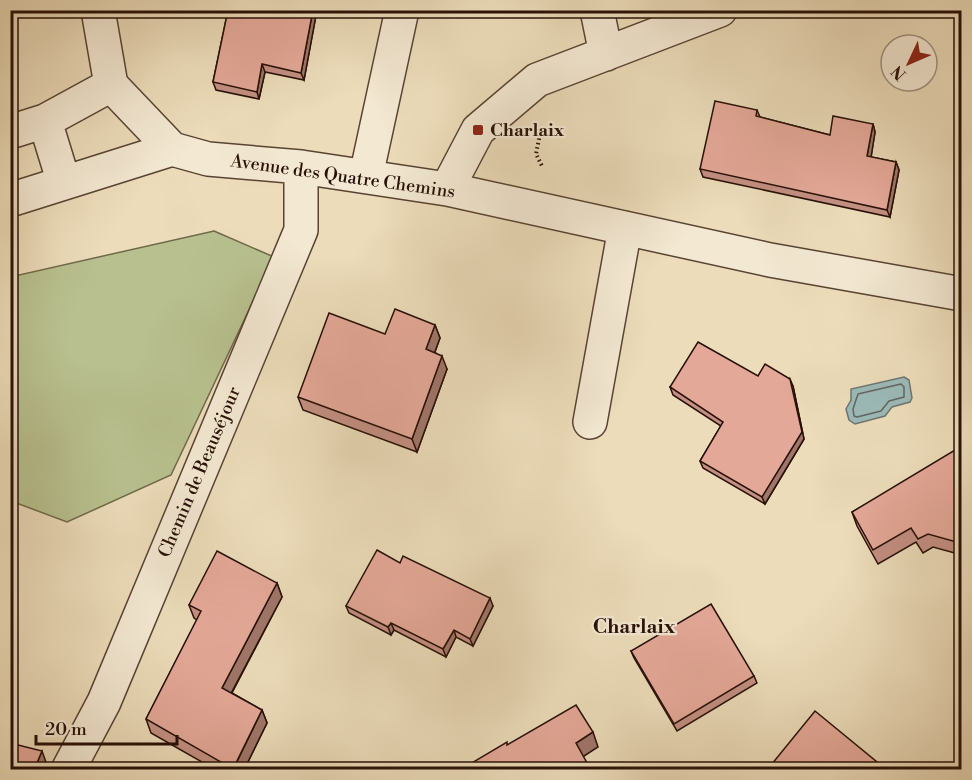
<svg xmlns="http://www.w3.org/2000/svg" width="972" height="780" font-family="'Libre Bodoni',serif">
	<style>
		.green { fill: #b8c08f; stroke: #70684b; stroke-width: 1.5 }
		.water { fill: #9bbab8; stroke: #6d7671; stroke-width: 1.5 }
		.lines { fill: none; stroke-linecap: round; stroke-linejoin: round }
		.shore { stroke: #626560; stroke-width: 1.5 }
		.minor-casing { stroke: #594334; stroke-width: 36 }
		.path { stroke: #281007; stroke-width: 4; stroke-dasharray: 1.5 3; stroke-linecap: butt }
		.minor { stroke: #f3e8d2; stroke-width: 33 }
		.wall { fill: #c49083; stroke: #281007; stroke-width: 1.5 }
		.shaded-wall { fill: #a0766a; stroke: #281007; stroke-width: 1.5 }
		.building { fill: #e4a898; stroke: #281007; stroke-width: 1.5 }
		.poi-dot { fill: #8f2418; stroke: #f3e8d2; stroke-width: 2 }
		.labels { text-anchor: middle; stroke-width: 4.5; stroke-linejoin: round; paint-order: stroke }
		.poi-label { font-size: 18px; font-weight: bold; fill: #281007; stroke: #f3e8d2; text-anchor: start }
		.street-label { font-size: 18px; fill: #281007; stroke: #f3e8d2 }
		.neighbourhood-label { font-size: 20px; font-weight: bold; fill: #281007; stroke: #f3e8d2 }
	</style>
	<rect width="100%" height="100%" fill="#ecdcba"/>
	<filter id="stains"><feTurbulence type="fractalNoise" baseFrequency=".00333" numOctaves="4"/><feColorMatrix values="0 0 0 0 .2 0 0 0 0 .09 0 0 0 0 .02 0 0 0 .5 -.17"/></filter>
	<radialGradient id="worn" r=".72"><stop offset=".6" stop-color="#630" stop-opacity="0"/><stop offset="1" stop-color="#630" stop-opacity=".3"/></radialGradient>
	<!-- green -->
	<path class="green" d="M214 231 274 257 171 475 67 522 11 501 10 277Z"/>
	<!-- water -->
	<path class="water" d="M904 377 909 380 912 398 910 402 892 407 885 416 855 424 849 420 846 409 851 400V389Z"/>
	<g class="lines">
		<!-- shore -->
		<path class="shore" d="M901 384 904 387V397L889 401 881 411 857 417 854 416 853 409 858 394Z"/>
		<defs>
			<path id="minor" d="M98 10 111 85 172 149
				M597 10 606 54
				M45 121 64 183
				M10 132 45 121 111 85
				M366 176 402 10
				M447 189 478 130 537 80 720 10
				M10 200 172 149 208 159 301 167 447 189 770 260 962 294
				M590 422 625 228
				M68 770 104 702 301 230V167"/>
		</defs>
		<!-- minor casing -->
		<use href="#minor" class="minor-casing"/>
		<!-- path -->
		<path class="path" d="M540 134 536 154 542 166"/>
		<!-- minor -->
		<use href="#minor" class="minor"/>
	</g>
	<!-- wall -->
	<path class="wall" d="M228 10H317L304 80 265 72 259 99 216 90 213 82Z
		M757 110 760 117 830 135 873 124 875 132 871 157 896 162 899 170 890 217 703 177 700 169Z
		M435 325 440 338 435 352 447 369 417 452 303 410 298 397Z
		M758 376 793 386 804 439 765 504 703 468 700 461 721 426 673 395 670 387Z
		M962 450V555L933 547 923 553 916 542 878 564 857 526 852 512Z
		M400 563 493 606 473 646 456 637 446 657 394 630 391 635 349 613 346 606Z
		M277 583 282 597 232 693 262 710 267 723 244 770H216L151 733 146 719 197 620 194 618 189 605Z
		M631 651 754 676 757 683 677 731 634 658Z"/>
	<!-- shaded-wall -->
	<path class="shaded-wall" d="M313 10H317L304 80 301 73Z
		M262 64 265 72 259 99 257 92Z
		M873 124 875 132 870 164 867 156Z
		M896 162 899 170 890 217 887 210Z
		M435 325 440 338 431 362 426 349Z
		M442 356 447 369 417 452 412 439Z
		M790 379 793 386 804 439 765 504 762 497Z
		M277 583 282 597 227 701 222 688Z
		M490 598 493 606 473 646 470 639Z
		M391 623 394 630 391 635 388 627Z
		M454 630 456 637 446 657 443 649Z
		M262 710 267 723 244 770H233Z
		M593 732 598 747 581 758 576 743Z
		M42 751 47 765 45 770H34Z"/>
	<!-- building -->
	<path class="building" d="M228 10H313L301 73 262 64 257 92 213 82Z
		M715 101 757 110 756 116 830 135 833 116 873 124 867 156 896 162 887 210 700 169Z
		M395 309 435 325 426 349 442 356 412 439 298 397 329 313 385 334Z
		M698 342 758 376 765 364 790 379 802 432 762 497 700 461 723 422 670 387Z
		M960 447 962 450V542L960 543 928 534 918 539 911 528 873 550 852 512Z
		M377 550 400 563 403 556 490 598 470 639 454 630 443 649 391 623 388 627 346 606Z
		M217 551 277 583 222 688 262 710 233 769 146 719 201 611 189 605Z
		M711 604 754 676 674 724 631 651Z
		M576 705 593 732 576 743 591 770H460L507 742V745Z
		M815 711 882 766 879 770H767Z
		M10 743 42 751 34 770H10Z
		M434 763 438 770H425Z"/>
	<!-- markers -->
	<rect class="poi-dot" x="472" y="124" width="12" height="12" rx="3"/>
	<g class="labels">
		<!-- poi labels -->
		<g class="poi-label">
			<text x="490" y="136">Charlaix</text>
		</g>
		<!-- street labels -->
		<g class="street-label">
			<text transform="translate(343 176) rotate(8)" y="6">Avenue des Quatre Chemins</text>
			<text transform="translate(199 472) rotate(-67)" y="6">Chemin de Beauséjour</text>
		</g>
		<!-- neighbourhood labels -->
		<g class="neighbourhood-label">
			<text x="634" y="633">Charlaix</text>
		</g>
	</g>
	<!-- margin -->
	<rect width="972" height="780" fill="none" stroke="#ecdcba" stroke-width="36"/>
	<rect x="12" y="12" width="948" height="756" fill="none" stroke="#281007" stroke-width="3"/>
	<rect x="18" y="18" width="936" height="744" fill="none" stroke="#281007" stroke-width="1.5"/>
	<!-- north arrow -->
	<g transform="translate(909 63) rotate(226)"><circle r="28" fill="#f3e8d2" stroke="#a29281" stroke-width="1.5"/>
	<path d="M0-4.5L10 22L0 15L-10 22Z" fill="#8f2418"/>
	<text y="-9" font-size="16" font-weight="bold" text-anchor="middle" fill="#281007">N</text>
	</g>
	<!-- scale -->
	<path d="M36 735v9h141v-9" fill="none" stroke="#281007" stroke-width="3"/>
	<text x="45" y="735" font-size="18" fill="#281007" stroke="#f3e8d2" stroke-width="4.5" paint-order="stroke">20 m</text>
	<rect width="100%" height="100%" filter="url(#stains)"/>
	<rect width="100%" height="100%" fill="url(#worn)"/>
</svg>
